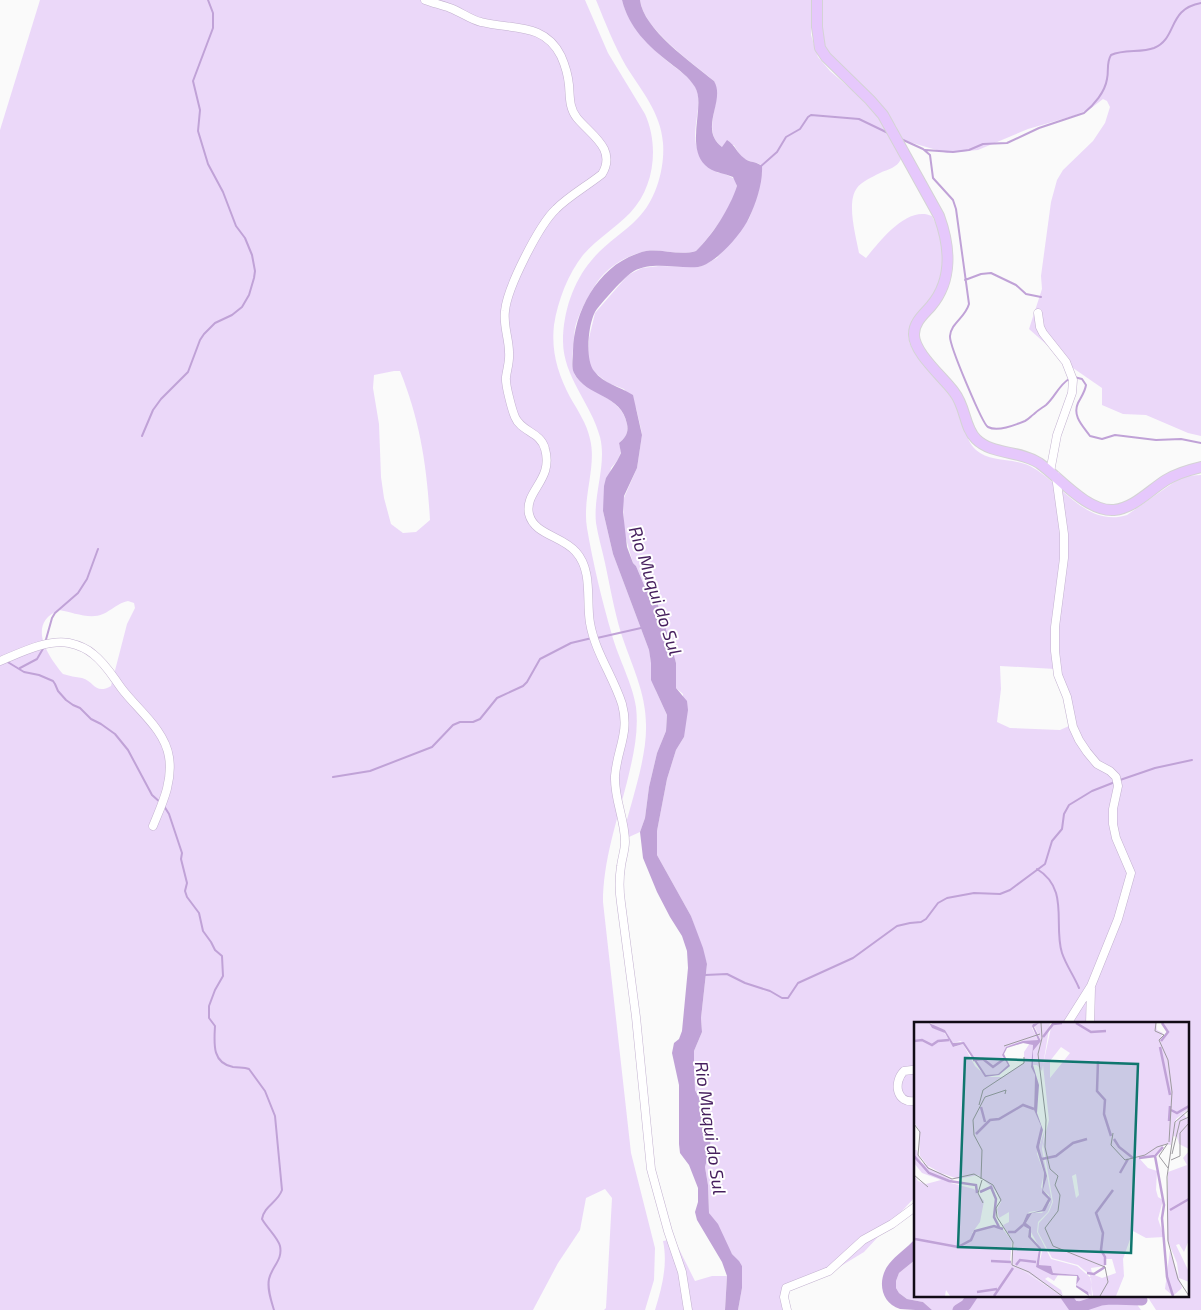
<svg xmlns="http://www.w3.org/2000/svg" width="1201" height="1310" font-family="'Exo 2',sans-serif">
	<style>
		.green { fill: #ebd8f9; fill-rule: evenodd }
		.water { fill: #c0a2d7 }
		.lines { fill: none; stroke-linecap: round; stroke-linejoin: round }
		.stream { stroke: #c0a2d7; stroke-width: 2 }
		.river { stroke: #c0a2d7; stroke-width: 11 }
		.minor-casing { stroke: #c3b2d0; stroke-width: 9 }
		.major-casing { stroke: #d4d3d5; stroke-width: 12 }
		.minor { stroke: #fff; stroke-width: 8 }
		.major { stroke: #e6c8fc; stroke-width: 10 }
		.labels { text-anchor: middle; stroke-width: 4; stroke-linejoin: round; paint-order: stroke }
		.water-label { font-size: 18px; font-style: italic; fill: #461f5e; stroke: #fff }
		.inset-river { fill: none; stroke: #c0a2d7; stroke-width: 2.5 }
		.inset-road { fill: none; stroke: #9d9a9f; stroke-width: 1 }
		.view { fill: #0f766e; fill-opacity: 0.15; stroke: #0f766e; stroke-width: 2.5 }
		.inset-edge { fill: none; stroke: #110b16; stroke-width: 2.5 }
	</style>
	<rect width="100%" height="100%" fill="#fafafa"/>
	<!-- green -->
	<path class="green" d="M40 0H585L608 53 645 114C659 145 655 187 630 213 615 228 597 239 583 255 568 274 558 300 554 325 551 352 558 374 570 397 578 411 587 424 590 439 597 466 582 498 587 528 593 563 602 601 612 635 618 657 633 685 636 707 639 733 633 757 627 782 617 821 603 861 603 902L631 1153 655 1248 654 1280 645 1310H604L606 1308 612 1198 605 1189 586 1198 580 1230 558 1263 533 1310H0V130ZM394 371H400C420 420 427 467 430 520L416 532 403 533 391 524 384 498 381 477 379 424 373 388 374 375ZM128 601 134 603 135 608 127 624 111 686C95 695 95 682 82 678 76 677 69 676 63 674 48 656 26 624 59 610 72 612 90 620 103 614 112 610 118 603 128 601Z
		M596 0H622C630 29 650 47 672 65 680 71 689 77 695 86 705 103 689 132 698 150 703 158 712 166 718 173H723L735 179C735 181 737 185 737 187 736 202 707 241 696 251 677 257 657 246 639 253 628 256 614 264 606 272 595 281 578 314 575 328 574 334 574 341 573 347 573 354 571 362 573 370 578 392 622 394 627 424 629 433 625 438 619 443L621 452 617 461 611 468 603 511 613 554 649 650 656 691 667 715 666 731 657 753 649 787 645 818 640 832 629 837 623 835C631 802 647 758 646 725 646 692 631 664 621 633 614 610 610 586 605 563 602 549 598 536 596 523 593 494 607 465 600 437 591 403 563 377 563 341 563 313 573 282 591 261 604 244 623 234 638 218 656 200 665 168 663 143 661 113 641 90 626 66 614 45 605 22 596 0Z
		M640 0H812L811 35 818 57 830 71 860 97 876 115 888 130 901 159C897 168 888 169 880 173 872 177 861 182 857 188 846 202 856 236 859 253L866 258C880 241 907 205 932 216 945 239 947 272 933 296 924 311 905 321 909 341 913 359 946 387 956 405 964 419 964 439 976 450 989 462 1013 458 1030 466 1061 482 1086 528 1127 515L1180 478 1185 476 1201 475V1310H1156L1147 1296H1187V1024H915V1197L864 1252 831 1272 784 1288 790 1310H738L742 1288V1266L732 1254 709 1213 708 1185 705 1167 710 1148V1125L706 1111 695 1090 694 1080V1051L702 1032 701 1018 707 964 691 916 657 855V831L667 779 676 750 684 737 683 694 676 688V663L657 602 644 585 636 566 633 563 624 532 623 500 637 468 642 435 641 429 636 408 624 389 608 383 593 371 589 363 588 356 589 338 595 313 628 275 642 268 659 266 700 267 717 258 749 219 758 193 762 172V166C757 162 755 163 750 161 742 160 738 152 734 145L722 147C705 134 715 116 716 98 716 92 714 86 714 81 692 62 643 29 640 0ZM1000 666 1055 669 1073 720 1069 726 1060 730 1010 728 997 722 1001 689Z
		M821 0H1201V436L1188 433 1146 415 1123 414 1102 405V388L1073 368 1029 329 1042 289 1041 276 1051 202 1057 180 1063 170 1093 141 1105 123 1110 107 1107 101 1103 99 1090 109 1073 116 1028 129 978 150 947 153 902 140 896 126 886 114 825 51 820 13Z
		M674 1239 695 1281 712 1276H727L725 1310H655C662 1287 668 1265 663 1241Z
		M915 1260V1296H1131L1141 1310H932L923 1302 907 1299 899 1293 896 1288V1281L899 1273Z"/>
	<!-- water -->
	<path class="water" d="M622 0H640C643 29 692 63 714 81 726 101 698 129 722 147L727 140C735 145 737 153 744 158 749 163 754 160 762 166 763 183 756 203 749 218 742 233 716 264 698 267 678 269 653 261 634 271 625 276 601 303 595 312 588 325 585 360 594 371 604 384 619 386 633 395L642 435 637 468 624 496 623 512 627 547 633 563 636 566 644 585 657 602 672 648 676 663V688L687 701 688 710 684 737 676 750 667 779 657 831V855L691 916 703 948 707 964 701 1018 702 1032 694 1051V1063L695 1090 706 1111 711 1131 710 1148 705 1167 708 1185 709 1213 718 1224 732 1254 739 1261 742 1266V1288L738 1310H725L727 1276 722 1262 697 1220 695 1212 698 1202V1188L689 1165 680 1153 679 1144V1085L672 1053 674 1043 679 1039 682 1031 688 968 687 951 682 936 670 917 657 892 643 858 640 832 645 818 649 787 657 753 666 731 667 715 651 680V663L649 650 613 554 603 511 604 486 606 478 617 461 621 453 619 443C625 438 629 433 627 424 622 394 586 397 574 373 571 367 573 358 573 351 574 311 598 266 639 253 657 246 677 257 696 251 712 236 730 208 737 186L733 177C724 173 713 173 705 165 685 145 706 105 695 87 689 77 679 70 670 63 648 46 629 28 622 0Z
		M915 1239V1260L899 1273 896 1281V1288L899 1293 907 1299 923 1302 932 1310C922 1310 909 1310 900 1309 880 1303 877 1279 889 1264 896 1255 907 1248 915 1239Z"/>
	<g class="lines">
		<!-- stream -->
		<path class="stream" d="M901 139 923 149 930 155 933 178 953 200 956 209 969 304C965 318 951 323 950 336 949 345 983 425 988 427 998 432 1015 425 1025 421 1029 419 1031 416 1034 414 1038 410 1042 408 1046 405 1055 397 1059 385 1069 379
			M925 150 953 152 969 150 983 144 1007 143 1039 128 1084 113C1094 105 1105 92 1107 79 1109 71 1106 63 1111 55 1124 49 1141 53 1154 48 1178 38 1167 9 1201 3
			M760 167 777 152 786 137 800 129 808 117 811 115 859 119 888 133
			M965 280 981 274 991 273 1016 285 1026 294 1041 297
			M1074 377 1082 379 1086 385C1085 392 1081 397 1078 403 1072 416 1083 426 1090 436L1102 439 1115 435 1156 440 1181 439 1201 443
			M142 436 153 410 161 399 188 372 200 340 204 334 215 323 232 315 242 307 249 295 254 278 255 271 252 255 245 238 236 226 223 192 208 164 198 131 200 110 193 81 213 28V13L208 0
			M597 638 641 628
			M45 643 52 618 55 613 78 593 87 579 98 549
			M6 661 24 672 39 675 53 681 55 684 58 691 66 700 73 705 80 708 91 719 101 724 115 734 128 750 152 795 161 803
			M20 668 37 659 44 647
			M333 777 370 771 432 747 453 725 460 722H473L480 719 497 698 523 686 527 682 540 659 571 643 592 638
			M1120 780 1155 768 1192 760
			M164 806 169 814 182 853 181 859 187 883 185 891 187 897 199 913 203 931 211 942 215 950 222 956 223 976 215 990 209 1006V1018L215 1026C214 1044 212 1063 233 1067 239 1068 244 1067 249 1069L265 1091 275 1116 282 1190C278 1202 264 1206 262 1219 267 1228 278 1238 280 1246 283 1260 272 1266 269 1279 267 1289 271 1300 274 1310
			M1037 869C1070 889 1053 925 1062 953 1066 965 1074 976 1079 988
			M705 975 727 974 745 983 770 991 782 998H788L798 983 853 958 897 926 910 923 921 922 926 919 938 903 947 898 974 893 1000 894 1010 890 1045 864 1052 841 1062 829 1064 814 1069 805 1092 791 1115 782"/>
		<!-- river -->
		<path class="river" d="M1066 1296 1073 1306 1080 1307 1101 1300 1110 1299 1142 1300
			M958 1310 966 1305 972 1296"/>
		<defs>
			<path id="minor" d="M425 0C433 3 442 5 450 8 461 12 471 20 481 22 512 30 544 22 561 56 565 65 568 75 569 85 570 97 569 108 577 118 591 135 617 149 602 174 587 186 569 196 556 209 539 225 507 288 505 311 503 325 509 339 509 352 510 361 507 369 506 377 505 384 512 410 515 417 521 432 541 432 545 449 554 480 524 491 529 514 534 535 563 536 576 552 593 571 586 600 590 623 595 652 613 676 622 704 630 733 617 749 615 776 614 799 625 819 625 842 625 850 622 858 621 866 619 879 619 890 621 903L636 1017 651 1169 668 1231 682 1272 688 1310
				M1038 313 1040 327 1043 333 1066 362 1073 380 1072 393 1057 435 1050 472
				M1056 476 1064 534V558L1055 627V651L1058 675 1067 697 1073 727 1079 740 1087 752 1097 764 1110 771 1116 777 1118 786 1113 809V824L1116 838 1131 873 1118 919 1091 986 1067 1024
				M0 661C20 653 47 639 69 643 78 645 86 648 93 654 106 664 113 677 122 689 138 710 165 730 169 757 173 782 162 804 153 826
				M1090 1024 1091 988
				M912 1070 904 1071C893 1082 896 1104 915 1101
				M787 1310 784 1297 786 1288 829 1271 863 1240 892 1224 915 1207"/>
			<path id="major" d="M817 0V27L820 48 826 57 870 100 883 115 939 216C950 246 953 280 931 306 924 314 914 322 914 334 913 352 944 378 954 392 966 407 964 427 976 439 992 455 1019 450 1039 463 1059 477 1087 512 1114 510 1134 508 1150 490 1166 480 1177 473 1188 470 1201 467"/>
		</defs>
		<!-- minor casing -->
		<use href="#minor" class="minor-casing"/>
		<!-- major casing -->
		<use href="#major" class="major-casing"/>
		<!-- minor -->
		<use href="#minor" class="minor"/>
		<!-- major -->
		<use href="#major" class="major"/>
	</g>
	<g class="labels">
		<!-- water labels -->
		<g class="water-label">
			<text transform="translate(655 591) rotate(72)" y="6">Rio Muqui do Sul</text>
			<text transform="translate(710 1128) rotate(82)" y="6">Rio Muqui do Sul</text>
		</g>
	</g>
	<!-- overview -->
	<g transform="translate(914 1022)">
		<rect width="275" height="275" fill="#fafafa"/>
		<path d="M0 1H15L18 6 29 9 40 25 49 22 61 44 73 55H88L110 41V30L116 21 119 23 117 45 121 53 120 88 127 104 123 132 130 151 127 165 134 177 128 188 115 190 109 200 115 208 114 215 125 227 122 245 144 253 140 259 134 255 131 257 147 268 149 274 98 241 100 223 89 203 95 200V190L85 196 83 187 87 180 81 168 64 153 44 157 16 147 6 134 5 108 0 100ZM18 1H136L128 49 123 43H119V29L127 19 120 3 118 6 124 18 92 25 88 33 94 43 84 52 72 53 47 19 39 21 31 8 20 5ZM138 1H242L243 8 249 11 246 17 249 18 255 9 247 1H275V87L262 97 257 123 251 122 239 134 225 136 234 146 243 149 242 168 244 175 249 178 244 197 250 215 232 216 219 209 209 237 210 254 202 274H179L176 253 164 243 138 236 124 210 125 201 135 190 139 180 129 122 135 98 129 43ZM147 25 156 31 136 56V39ZM162 152 165 173 162 176 158 154ZM192 237H198L202 251 188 256 178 252 177 246 191 244ZM269 91 275 99V127L265 122 263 115 259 114 261 102ZM131 107 128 127 138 180 134 190 124 200 123 210 137 237 163 244 177 256 178 274 162 263 166 257 164 253 139 251 137 245 125 243 128 230 112 201 118 191H128L136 181 135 173 129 168 133 154 125 125ZM0 128H3L7 140 38 157 37 161 60 167 70 179 66 200 58 211 77 205 88 206 98 219 96 240 148 274H36L32 268 31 274H0V153L4 159 12 162 27 158 8 151 0 141ZM275 129V218L270 230 265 222 262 223 275 250V260L265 256 263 241 253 217 254 150 273 143 269 136ZM256 228 268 266 259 274 251 267Z" fill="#ebd8f9" fill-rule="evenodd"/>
		<path d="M15 1 31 8 39 21 50 20 72 53 84 52 94 43 88 33 92 25 109 19 124 18 118 4 119 2 125 1 120 5 127 19 119 29V43L125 63 123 91 129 108 125 125 133 154 129 168 137 177 131 189 118 191 112 201 117 205V215L127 226 125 243 137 244 139 251 164 253 166 257 162 263 174 270 175 274 162 265 163 254 138 253 122 245 125 227 114 215 115 207 108 203 113 192 128 188 134 177 128 171 130 151 122 125 127 104 120 88 121 53 117 45 119 23 109 21 93 26 90 32 96 44 85 53 71 55 49 22 39 25 31 11 18 6Z" fill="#c0a2d7"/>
		<path class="inset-river" d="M162 1 177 10 192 9M129 15 139 2 148 1M0 19 8 18 18 23 24 19 35 18M247 19 254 10 248 1M246 25 256 73M59 38 69 37 79 45 90 37M184 39 183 69 191 78 190 92 197 114M67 85 71 100M257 88 263 91 275 84M255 99 256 84M62 112 76 98 85 97 109 83 120 87M200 117 205 125 219 136M249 125 241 134 250 183 248 196 253 255 259 274M0 134 15 151 35 159 62 163 63 171M225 136 241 134M128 137 142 134 159 121 173 117M206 151 214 137M66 170 77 165 82 177 80 195 85 205M256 188 275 177M94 210H101L109 203M1 217 44 225 57 218 61 209 80 204 89 207M77 239 97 240M102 243 106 238 122 240M191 243V235L187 228 189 211 182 191 199 168M173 251 180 252 191 245M63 270 83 267M80 274 99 246"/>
		<path class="inset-road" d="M127 1 128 16 124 32 132 98 131 125 136 147 144 154 141 163 146 173 144 189 131 206 139 224 191 245 194 260 186 274M242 1 241 9 250 13 245 18 254 38 258 70 255 120M90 24 126 12M65 83 69 68 110 41V35M0 102 6 110 4 133 14 146 38 157 60 152 79 163 87 178 82 186 83 195 99 220 98 243 115 250 148 274M199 111 197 123 211 138 231 133 243 125 253 122M254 121 245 134 254 146M258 132 266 99 275 95M257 138 266 134V111L275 101M0 153 14 165M67 157 68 128 60 113 59 98 71 75 92 68 91 72M68 158 64 171 69 181M275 274 264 257 254 219 253 155 261 100 275 88"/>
		<path class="view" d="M51 36 224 42 217 231 44 225Z"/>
		<rect width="275" height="275" class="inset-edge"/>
	</g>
</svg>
